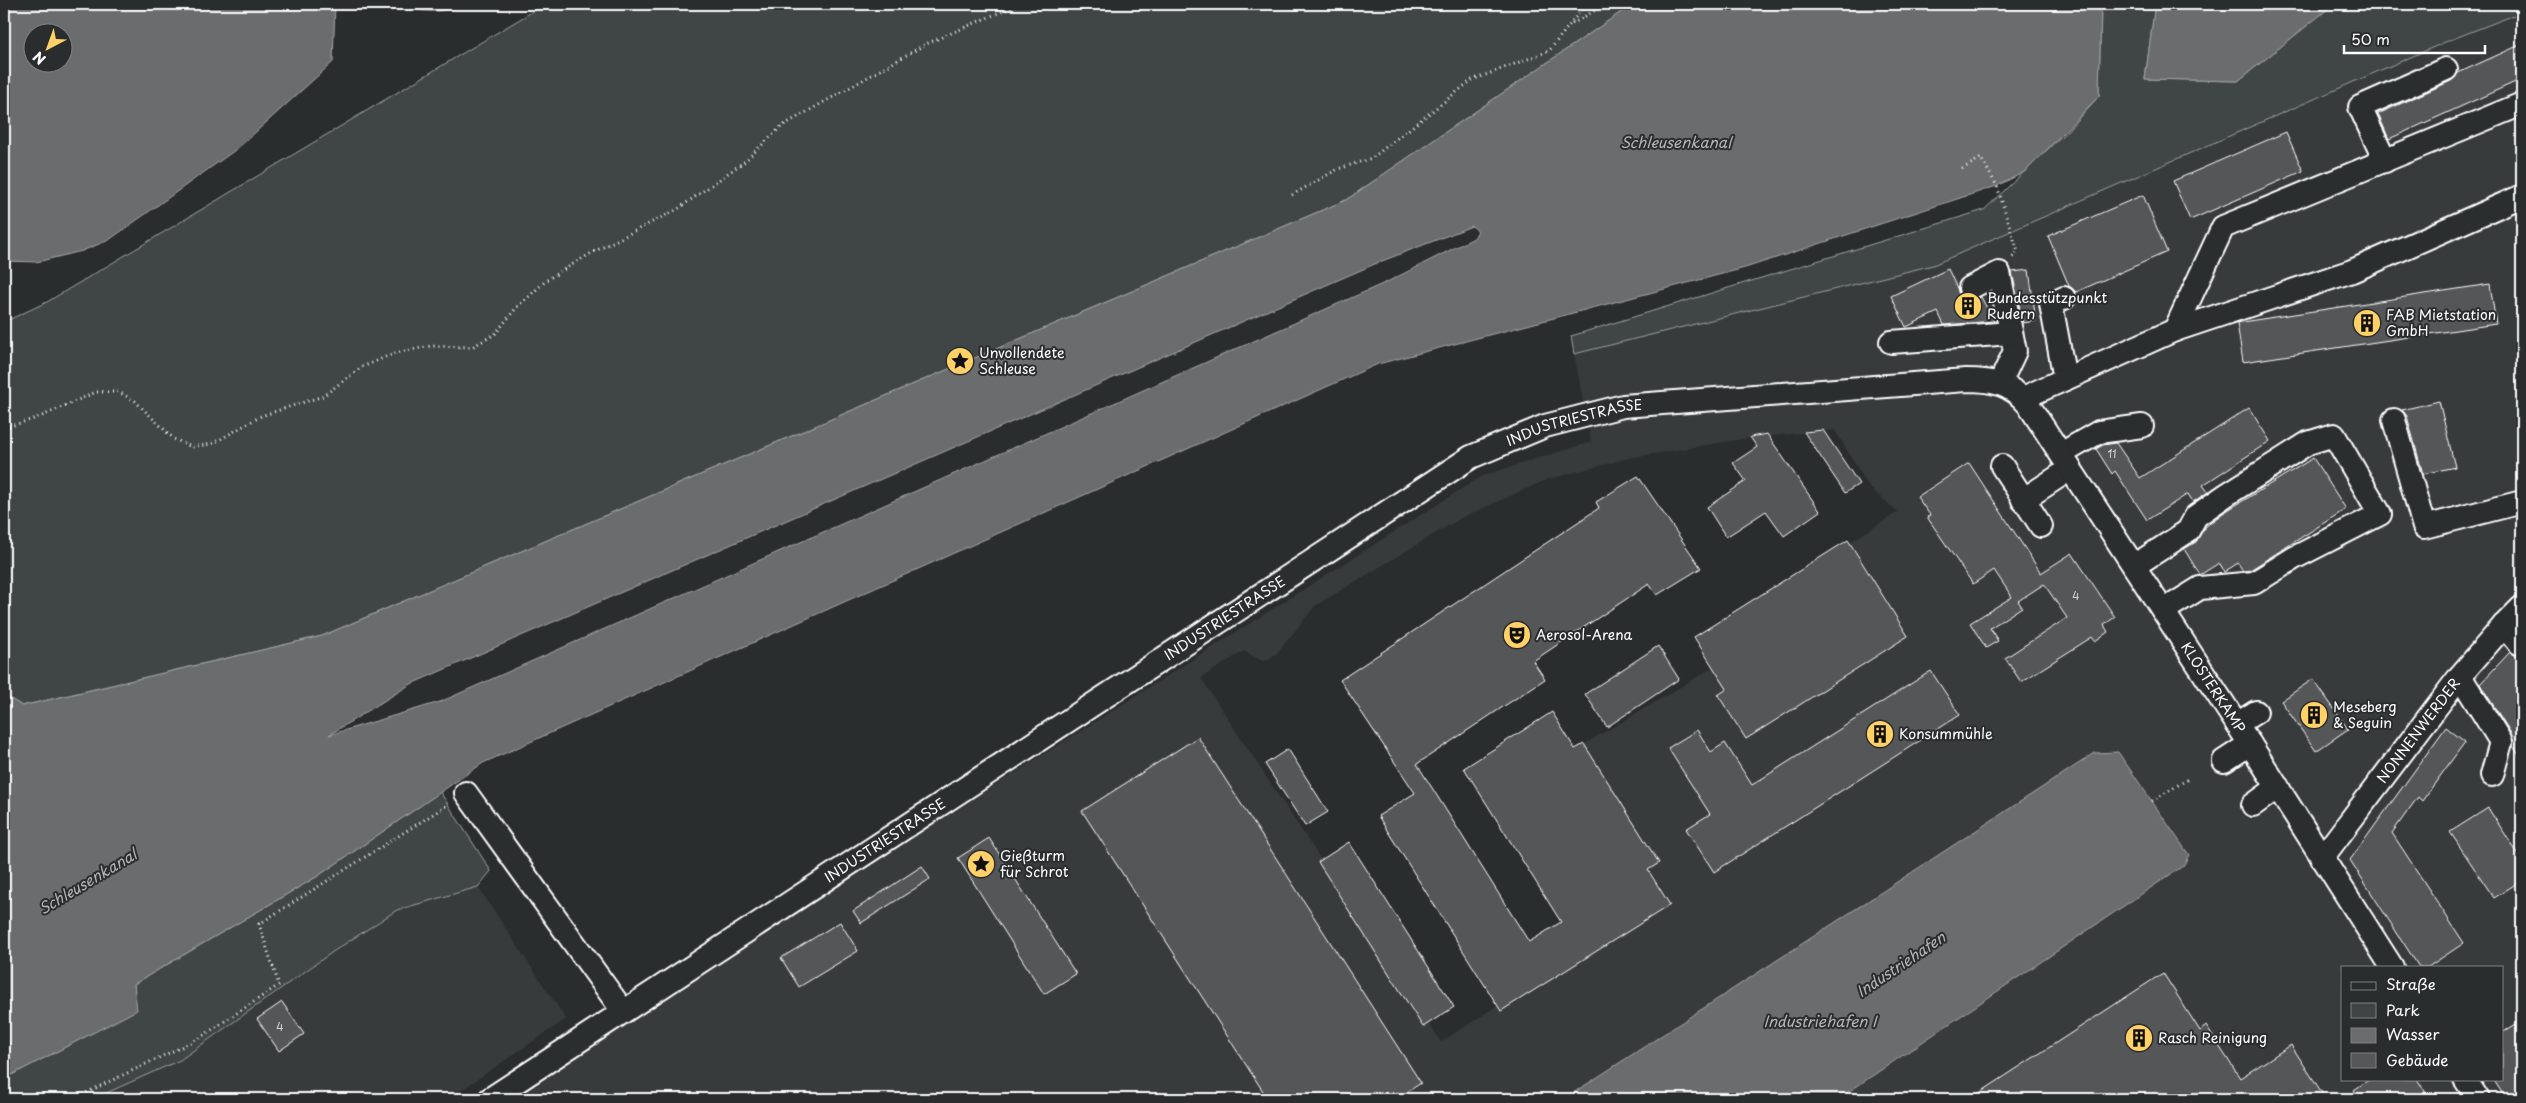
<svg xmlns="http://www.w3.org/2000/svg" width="2526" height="1103" font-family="'Playpen Sans',sans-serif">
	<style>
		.built { fill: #373a3b; fill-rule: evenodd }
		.green { fill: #414445; stroke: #a0a2a2 }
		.water { fill: #6a6c6d; stroke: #a6a7a7; fill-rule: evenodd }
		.building { fill: #555758; stroke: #fff }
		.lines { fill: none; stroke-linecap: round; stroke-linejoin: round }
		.minor-casing { stroke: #fff; stroke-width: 26 }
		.path { stroke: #fff; stroke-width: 3; stroke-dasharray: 1 4; stroke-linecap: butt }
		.minor { stroke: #2a2d2e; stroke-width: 22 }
		.labels { text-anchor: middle; stroke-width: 4; stroke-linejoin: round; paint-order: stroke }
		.number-label { font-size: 11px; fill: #d4d5d5 }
		.poi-label { font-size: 14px; fill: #fff; stroke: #2a2d2e; text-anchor: start }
		.street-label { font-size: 14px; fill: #fff; stroke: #2a2d2e }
		.water-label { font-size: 15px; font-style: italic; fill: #b4b6b6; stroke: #2a2d2e }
	</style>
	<rect width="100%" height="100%" fill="#2a2d2e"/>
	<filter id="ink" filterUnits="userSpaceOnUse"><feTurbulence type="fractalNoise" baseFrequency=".02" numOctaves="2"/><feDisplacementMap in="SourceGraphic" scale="10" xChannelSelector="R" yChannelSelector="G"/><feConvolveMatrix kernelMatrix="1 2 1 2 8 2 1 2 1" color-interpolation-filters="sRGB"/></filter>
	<g filter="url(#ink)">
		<!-- built -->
		<path class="built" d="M2522 12V1099H1838L2183 866 2189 855 2118 752 2095 754 1564 1099H513L663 996 1482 476 1591 442 1574 354 1933 265 2450 40ZM1835 430 1869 487 1898 512 1850 542 1870 574 1573 751 1666 897 1441 1042 1201 678 1244 651 1264 662 1277 653 1315 606 1461 518 1546 480 1629 458 1748 438ZM2342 967H2502V1079H2342Z
			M478 887 566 1019 448 1099H93L180 1060 331 953 397 910Z"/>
		<!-- green -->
		<path class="green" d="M545 4H1633L1346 200 322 636 22 706 4 695V322L47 302Z
			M2101 4H2155L2145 79 2238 81 2334 4H2522V12L2450 40 1933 265 1574 354 1571 336 1984 210 2068 130 2099 96Z
			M440 792 491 871 478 887 397 910 331 953 180 1060 93 1099H4V1079L136 1010 134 984 318 876Z"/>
		<!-- water -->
		<path class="water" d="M4 4H335L333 62 238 148 109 240 82 251 37 262 4 261ZM32 32H62V62H32Z
			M399 4H466C445 13 419 14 399 4Z
			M1633 4H2101L2099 96 2026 171 1997 186 1745 268 1378 364 483 763 318 876 134 984 137 1010 4 1079V695L22 706 322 636 1346 200ZM1472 226 1478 231 1474 238 1387 282 440 702 329 735 411 684 1377 263Z
			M2155 4H2334L2238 81 2145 79Z
			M2118 752 2189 855 2183 866 1838 1099H1564L2095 753Z"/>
		<!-- building -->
		<path class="building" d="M2522 44V79L2389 139 2378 114 2451 81 2458 73Z
			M2286 132 2303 171 2190 220 2173 181Z
			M2143 195 2167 252 2076 292 2069 286 2048 236Z
			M1948 269 1963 301H1970L1981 297 1994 321 1944 325 1938 312 1906 327 1891 296Z
			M2029 270 2036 321 2023 323 2012 272Z
			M2490 284 2496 324 2243 362 2237 323 2242 322Z
			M2439 401 2455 467 2423 474 2407 416 2402 410Z
			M2249 408 2270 441 2203 485 2208 492 2193 502 2188 494 2147 520 2115 471 2112 474 2096 449 2103 445 2116 443 2140 478Z
			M1823 430 1859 484 1845 493 1804 432Z
			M1767 434 1820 511 1784 536 1766 511 1726 537 1707 507 1746 481 1733 463 1757 447 1750 437Z
			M2313 458 2346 509 2250 570 2243 571 2238 563 2224 572 2219 563 2200 575 2184 549 2196 542 2205 527 2223 513Z
			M1969 463 2041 573 2072 553 2115 617 2104 625 2108 632 2095 641 2092 637 2021 682 2005 658 2067 618 2044 584 2018 601 2022 607 1990 628 1998 641 1986 648 1970 623 2012 597 1994 570 1973 584 1927 517 1930 515 1917 497Z
			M1638 476 1701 568 1657 595 1649 584 1533 661 1545 679 1417 764 1529 942 1561 922 1464 768 1552 712 1575 749 1584 744 1659 863 1648 870 1670 905 1501 1011 1378 816 1415 793 1340 680 1599 508 1596 502Z
			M1848 540 1908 636 1746 739 1718 695 1727 689 1694 637Z
			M1658 646 1679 679 1607 727 1585 694Z
			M2510 652 2515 655 2522 656V760L2513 746 2512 735 2480 684Z
			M1931 671 1960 715 1714 872 1686 829 1710 814 1668 748 1697 730 1711 752 1725 743 1752 785Z
			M2313 679 2348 729 2316 751 2281 701Z
			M2446 727 2465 742 2422 801 2418 797 2392 833 2464 943 2428 967H2419L2350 860Z
			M1198 737 1421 1083 1396 1099H1268L1082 811Z
			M1288 749 1328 812 1305 826 1265 764Z
			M2488 808 2522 860V880L2494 898 2450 832Z
			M989 838 1076 974 1044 994 958 858Z
			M1349 842 1454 1007 1423 1027 1318 862Z
			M922 866 930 879 861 923 853 911Z
			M840 922 858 951 799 987 781 958Z
			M2163 973 2200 1031 2206 1026 2240 1078 2291 1045 2326 1099H1970Z
			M282 1002 304 1034 279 1051 257 1019Z
			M2522 1020V1099H2506L2493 1079H2502V1033Z
			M2370 1079H2417L2430 1099H2360L2354 1090Z"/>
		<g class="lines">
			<defs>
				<g id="minor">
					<path d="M2385 161 2360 107 2446 69"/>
					<path d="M1970 288 1999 273 2015 351 2000 383"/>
					<path d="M2064 298 2051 304 2065 379"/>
					<path d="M2175 330 2223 227 2522 104"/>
					<path d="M1891 342 2011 333"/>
					<path d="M2023 398 2175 330 2352 271 2522 196"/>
					<path d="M2394 420 2424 527 2522 502"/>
					<path d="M2061 454 2099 432 2142 426"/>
					<path d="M2002 466 2041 526"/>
					<path d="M2023 500 2070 469"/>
					<path d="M2134 566 2188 531 2196 516 2226 495 2308 443 2334 435 2380 514 2294 558 2254 583 2200 588 2163 611"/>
					<path d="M2504 625 2519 643"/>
					<path d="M2460 676 2501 742 2492 775"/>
					<path d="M2237 724 2256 712"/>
					<path d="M2224 761 2250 744"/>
					<path d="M466 793 623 1011"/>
					<path d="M2253 805 2278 787"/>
					<path id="s1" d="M2322 858 2460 676 2504 625 2522 607"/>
					<path d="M2465 1079 2478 1099"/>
					<path id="s2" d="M490 1099 1471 457 1545 426 1623 406 1966 380C1992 380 2010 383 2028 404L2250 744 2392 967"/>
				</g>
			</defs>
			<!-- minor casing -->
			<use href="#minor" class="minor-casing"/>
			<!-- path -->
			<path class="path" d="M1572 24 1606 4
				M1962 169 1981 158 1997 186 2018 252 2011 259
				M1292 195 1338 169 1372 158 1472 80 1549 51 1586 4
				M4 428 40 417 96 392H119L135 401 174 439 191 447 212 444 261 416 323 396 362 367 395 353 431 346 472 347 495 334 517 307 548 279 595 251 678 209 745 161 782 126 926 44 1019 4
				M2152 801 2188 779
				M73 1099 198 1039 279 985 259 924 449 804"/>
			<!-- minor -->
			<use href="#minor" class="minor"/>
		</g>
	</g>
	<!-- icons -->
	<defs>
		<symbol id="building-disc" viewBox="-11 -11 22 22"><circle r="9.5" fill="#ffd166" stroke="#2a2d2e"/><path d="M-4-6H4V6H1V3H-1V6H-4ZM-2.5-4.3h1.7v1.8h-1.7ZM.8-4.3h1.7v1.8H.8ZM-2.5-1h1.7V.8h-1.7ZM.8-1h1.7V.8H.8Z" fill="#111"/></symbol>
		<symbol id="sight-disc" viewBox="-11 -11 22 22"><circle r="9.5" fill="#ffd166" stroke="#2a2d2e"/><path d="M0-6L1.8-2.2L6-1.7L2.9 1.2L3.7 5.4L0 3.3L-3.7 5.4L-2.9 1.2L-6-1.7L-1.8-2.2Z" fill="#111"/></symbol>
		<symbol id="theatre-disc" viewBox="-11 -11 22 22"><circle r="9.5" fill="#ffd166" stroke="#2a2d2e"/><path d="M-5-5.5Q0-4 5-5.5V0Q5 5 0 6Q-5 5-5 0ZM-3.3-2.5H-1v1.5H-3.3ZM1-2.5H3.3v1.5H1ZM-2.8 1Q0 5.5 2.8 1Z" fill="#111"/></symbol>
	</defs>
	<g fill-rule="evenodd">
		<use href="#building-disc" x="1952" y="290" width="32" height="32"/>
		<use href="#building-disc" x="2351" y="307" width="32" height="32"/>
		<use href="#sight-disc" x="944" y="345" width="32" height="32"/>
		<use href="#theatre-disc" x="1501" y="619" width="32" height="32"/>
		<use href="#building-disc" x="2298" y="699" width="32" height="32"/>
		<use href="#building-disc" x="1864" y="718" width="32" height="32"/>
		<use href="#sight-disc" x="965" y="848" width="32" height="32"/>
		<use href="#building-disc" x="2123" y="1022" width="32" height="32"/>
	</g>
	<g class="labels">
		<!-- number labels -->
		<g class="number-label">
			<text x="2112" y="458">11</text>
			<text x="2076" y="600">4</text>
			<text x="280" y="1031">4</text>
		</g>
		<!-- poi labels -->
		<g class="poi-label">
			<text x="1987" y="303">Bundesstützpunkt<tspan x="1987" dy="16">Rudern</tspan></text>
			<text x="2386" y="320">FAB Mietstation<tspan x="2386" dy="16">GmbH</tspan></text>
			<text x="979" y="358">Unvollendete<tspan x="979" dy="16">Schleuse</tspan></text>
			<text x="1536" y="640">Aerosol-Arena</text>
			<text x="2333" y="712">Meseberg<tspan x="2333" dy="16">&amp; Seguin</tspan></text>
			<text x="1899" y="739">Konsummühle</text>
			<text x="1000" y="861">Gießturm<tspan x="1000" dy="16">für Schrot</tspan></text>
			<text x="2158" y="1043">Rasch Reinigung</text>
		</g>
		<!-- street labels -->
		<g class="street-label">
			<text dy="5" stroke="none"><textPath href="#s2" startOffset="1282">INDUSTRIESTRASSE</textPath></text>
			<text dy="5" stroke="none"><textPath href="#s2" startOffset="878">INDUSTRIESTRASSE</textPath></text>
			<text dy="5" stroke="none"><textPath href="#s2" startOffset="2085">KLOSTERKAMP</textPath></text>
			<text dy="5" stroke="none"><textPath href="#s1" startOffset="160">NONNENWERDER</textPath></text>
			<text dy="5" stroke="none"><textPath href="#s2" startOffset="472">INDUSTRIESTRASSE</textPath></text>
		</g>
		<!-- water labels -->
		<g class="water-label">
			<text x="1676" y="148">Schleusenkanal</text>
			<text transform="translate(88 882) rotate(-31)" y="5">Schleusenkanal</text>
			<text transform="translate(1901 965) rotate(-34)" y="5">Industriehafen</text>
			<text x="1820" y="1027">Industriehafen I</text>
		</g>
	</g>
	<!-- margin -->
	<rect width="2526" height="1103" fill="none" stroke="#2a2d2e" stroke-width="20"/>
	<rect x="10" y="10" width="2506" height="1083" fill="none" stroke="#fff" stroke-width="2" filter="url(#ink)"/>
	<!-- legend -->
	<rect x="2341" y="966" width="162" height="115" fill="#2a2d2e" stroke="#7f8182"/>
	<rect x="2351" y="982" width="25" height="8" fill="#2a2d2e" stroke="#7f8182"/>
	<text x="2386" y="990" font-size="15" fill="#ffffff">Straße</text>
	<rect x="2351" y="1003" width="25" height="15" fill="#414445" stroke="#7f8182"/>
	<text x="2386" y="1016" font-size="15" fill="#ffffff">Park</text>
	<rect x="2351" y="1028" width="25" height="15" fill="#6a6c6d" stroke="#7f8182"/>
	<text x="2386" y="1040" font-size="15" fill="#ffffff">Wasser</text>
	<rect x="2351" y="1053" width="25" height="15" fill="#555758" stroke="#7f8182"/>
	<text x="2386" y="1066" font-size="15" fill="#ffffff">Gebäude</text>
	<!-- north arrow -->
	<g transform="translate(48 48) rotate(221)"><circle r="24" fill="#2a2d2e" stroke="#7f8182"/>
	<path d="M0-4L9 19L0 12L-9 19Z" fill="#ffd166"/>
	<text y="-8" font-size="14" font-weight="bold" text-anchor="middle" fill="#ffffff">N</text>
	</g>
	<!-- scale -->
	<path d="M2344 45v8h141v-8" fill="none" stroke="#ffffff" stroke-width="2.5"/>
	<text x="2351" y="45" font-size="15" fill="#ffffff" stroke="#2a2d2e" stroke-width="4" paint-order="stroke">50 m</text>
</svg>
